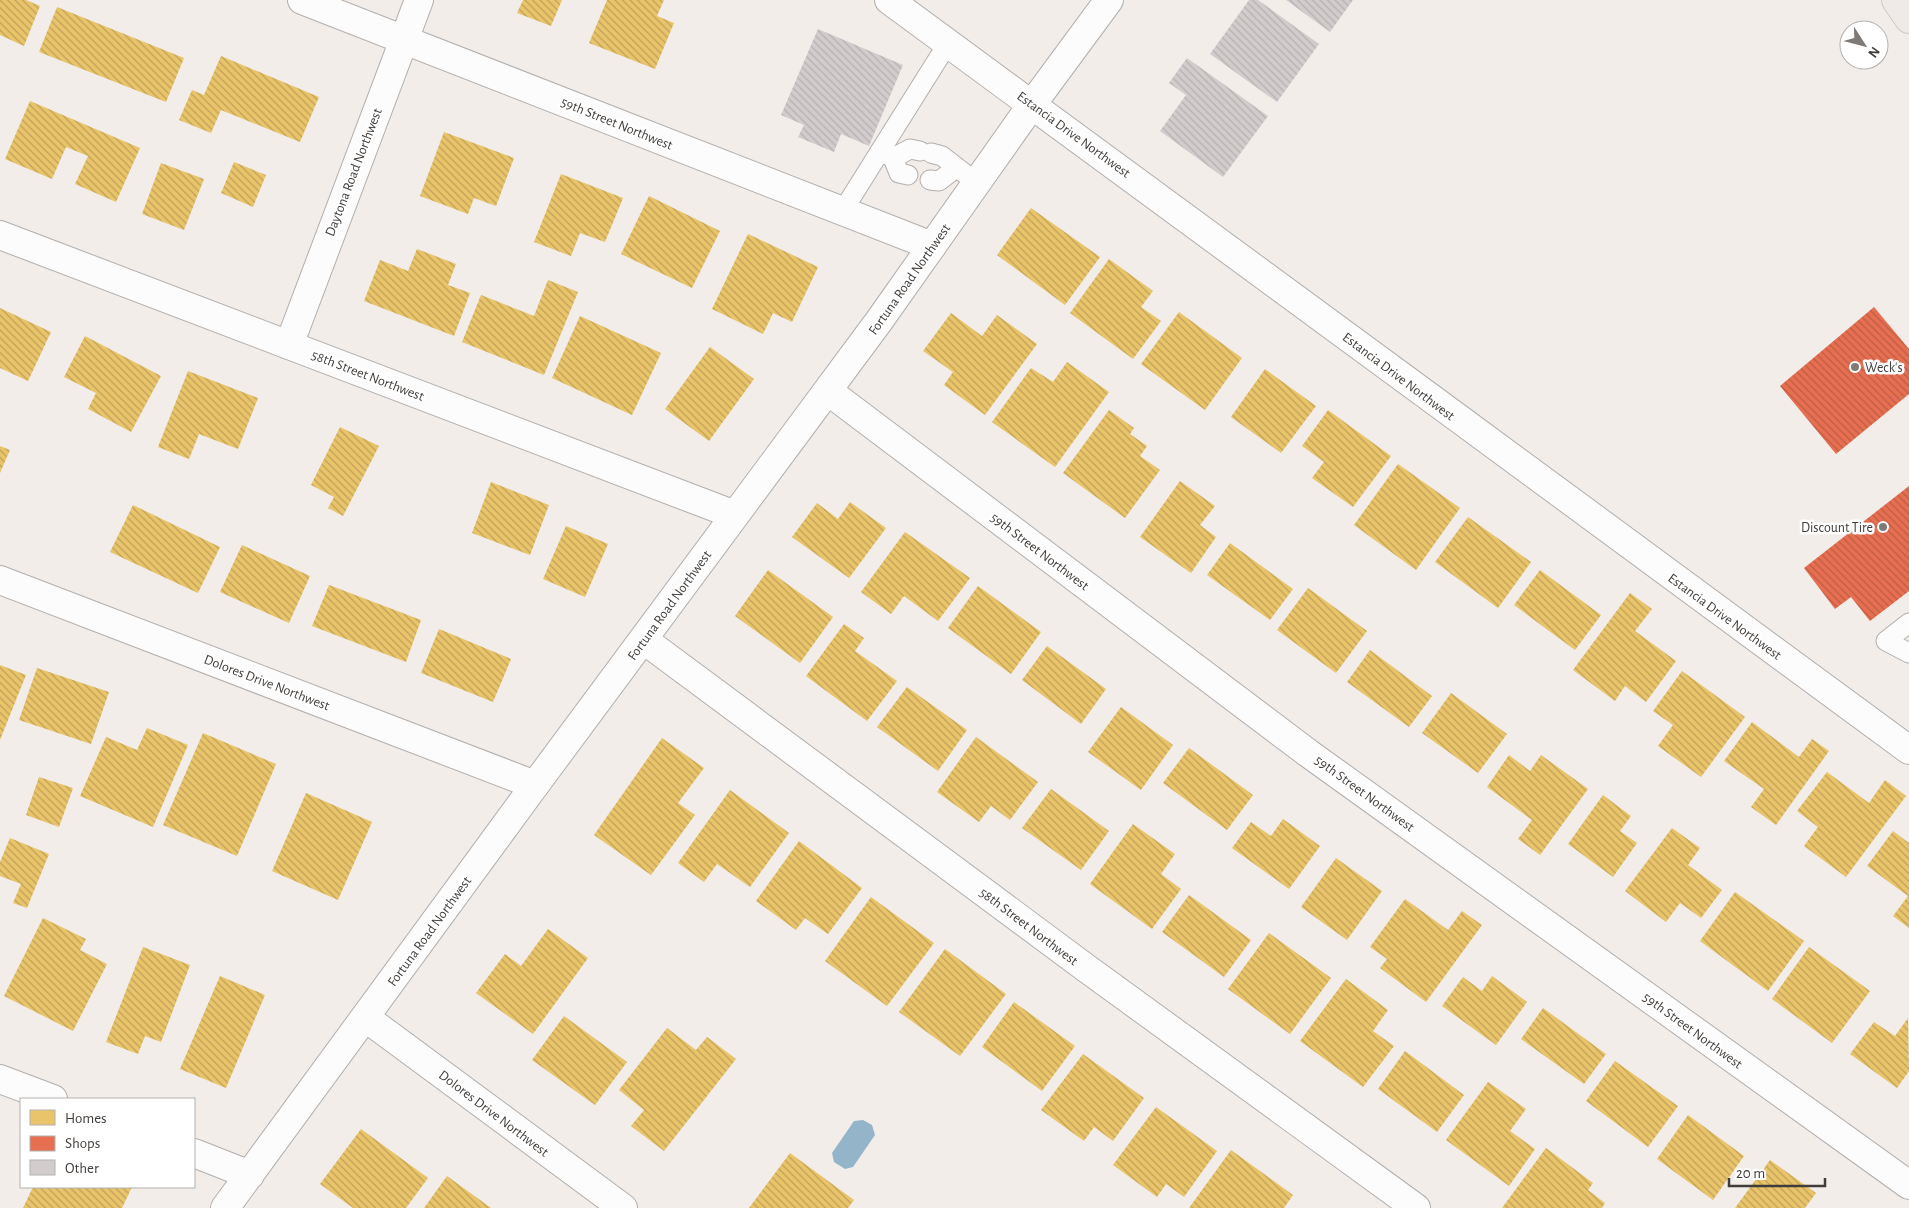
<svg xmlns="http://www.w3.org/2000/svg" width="1909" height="1208" font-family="'Alegreya Sans',sans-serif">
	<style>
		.water { fill: #94b4ca }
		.homes { fill: url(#homes-back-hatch) }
		.shops { fill: url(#shops-back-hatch) }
		.building { fill: url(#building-back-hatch) }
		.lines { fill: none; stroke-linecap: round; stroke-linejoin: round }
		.service-casing { stroke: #b2aeab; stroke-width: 21 }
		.minor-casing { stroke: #b2aeab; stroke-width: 30 }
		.tertiary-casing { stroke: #b2aeab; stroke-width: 30 }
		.primary-casing { stroke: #cdcac8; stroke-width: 30 }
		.service { stroke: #fdfcfc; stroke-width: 19 }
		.minor { stroke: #fdfcfc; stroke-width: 28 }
		.tertiary { stroke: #fdfcfc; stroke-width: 28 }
		.primary { stroke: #efeae8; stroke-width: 28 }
		.poi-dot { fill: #7e7a77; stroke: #fff; stroke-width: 2 }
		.labels { text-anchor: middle; stroke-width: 5; stroke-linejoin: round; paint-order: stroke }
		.street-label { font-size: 14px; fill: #403c39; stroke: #fff }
		.poi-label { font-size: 14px; fill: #403c39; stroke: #fff; text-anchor: start }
	</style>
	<defs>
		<pattern id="homes-back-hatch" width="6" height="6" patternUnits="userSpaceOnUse" patternTransform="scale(1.25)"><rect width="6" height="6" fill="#e9c46a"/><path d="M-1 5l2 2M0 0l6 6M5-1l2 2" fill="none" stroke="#bea058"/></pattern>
		<pattern id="shops-back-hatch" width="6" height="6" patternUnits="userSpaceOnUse" patternTransform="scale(1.25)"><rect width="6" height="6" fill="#e76f51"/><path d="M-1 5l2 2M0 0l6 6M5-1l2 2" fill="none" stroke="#bd5c44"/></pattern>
		<pattern id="building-back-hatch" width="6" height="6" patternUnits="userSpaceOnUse" patternTransform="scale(1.25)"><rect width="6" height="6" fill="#d2cdcc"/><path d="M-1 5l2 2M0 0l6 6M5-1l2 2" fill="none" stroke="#b5b1b0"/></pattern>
	</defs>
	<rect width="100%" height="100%" fill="#f2ede9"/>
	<!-- water -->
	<path class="water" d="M863 1120 872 1125 875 1135 853 1167 845 1169 834 1162 832 1153 854 1121Z"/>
	<!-- homes -->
	<path class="homes" d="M0 0H26L40 6 24 46 0 35Z
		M523 0H562L551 26 517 13Z
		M607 0H664L657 16 674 23 655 69 589 43Z
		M57 7 184 58 166 102 39 52Z
		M221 56 319 97 300 142 221 110 211 133 179 120 192 90 204 95Z
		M30 101 140 148 116 202 75 184 88 156 66 147 52 179 5 159Z
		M444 132 514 158 496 206 474 198 468 214 420 196Z
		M234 162 266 175 253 207 221 193Z
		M161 163 204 179 184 230 142 214Z
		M561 174 623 198 605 242 580 233 571 256 534 242Z
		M649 196 720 231 692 288 621 254Z
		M1031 208 1100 257 1065 305 997 255Z
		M748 234 818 267 792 322 773 313 763 334 712 309Z
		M417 249 456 264 448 285 470 293 454 336 364 301 380 260 408 271Z
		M1109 259 1153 291 1141 307 1161 321 1133 359 1070 313Z
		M548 280 578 292 544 375 462 342 481 295 534 316Z
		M0 308 51 332 28 381 0 368Z
		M1179 312 1242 358 1205 410 1141 364Z
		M951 313 982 336 997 315 1037 344 985 415 944 385 953 372 923 351Z
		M580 316 661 353 632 415 552 378Z
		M85 336 161 376 131 432 88 409 96 393 64 377Z
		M710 347 754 379 709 441 665 409Z
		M1067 362 1109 392 1055 467 992 422 1031 368 1053 382Z
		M1265 369 1316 406 1281 453 1231 417Z
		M188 371 258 398 238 449 199 434 189 459 158 447Z
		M1109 410 1134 428 1130 434 1147 446 1140 456 1160 470 1125 518 1063 473Z
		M1328 410 1391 456 1353 507 1312 478 1324 462 1302 446Z
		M340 427 379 446 343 516 328 508 334 497 311 485Z
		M0 446 10 450 0 473Z
		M1398 464 1460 508 1416 570 1354 525Z
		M1180 481 1215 506 1200 525 1216 537 1191 573 1140 537Z
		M491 482 549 505 530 555 472 533Z
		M850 502 886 528 849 578 792 537 817 503 838 519Z
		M133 505 220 547 198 593 110 552Z
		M1468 517 1531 562 1498 608 1435 562Z
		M566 526 608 544 585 597 543 579Z
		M905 532 970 578 938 621 904 596 891 614 861 592Z
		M1230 543 1293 589 1270 620 1207 575Z
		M242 545 310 576 289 623 220 592Z
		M768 570 833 617 800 663 735 616Z
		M1540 570 1601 615 1575 650 1514 605Z
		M329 585 421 620 406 662 312 626Z
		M978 586 1041 632 1011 674 948 628Z
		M1308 588 1367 631 1336 673 1277 630Z
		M1630 593 1652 609 1635 631 1676 661 1646 702 1625 686 1615 701 1573 670Z
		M844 624 864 638 855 651 897 681 867 721 806 676Z
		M439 629 511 659 493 702 421 673Z
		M1047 646 1106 689 1081 724 1022 680Z
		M1370 650 1432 696 1409 727 1347 682Z
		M0 665 26 675 0 740Z
		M37 668 109 692 91 744 19 720Z
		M1682 671 1745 717 1701 777 1658 746 1673 725 1653 711Z
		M907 687 967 730 938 771 877 727Z
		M1451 693 1507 734 1478 773 1422 733Z
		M1121 707 1173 745 1141 790 1088 752Z
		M1752 722 1799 757 1812 739 1829 751 1776 825 1751 807 1764 789 1724 761Z
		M147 728 188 745 153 827 80 796 106 737 137 750Z
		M203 733 276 764 237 856 163 825Z
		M976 737 1038 782 1010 820 991 806 979 822 937 792Z
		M662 738 704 768 678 803 695 815 651 875 594 835Z
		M1189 748 1253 795 1227 830 1163 783Z
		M1509 755 1530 771 1541 755 1588 789 1540 855 1518 839 1532 820 1487 787Z
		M1827 772 1869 803 1885 780 1906 796 1846 877 1804 846 1818 827 1797 811Z
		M39 777 73 788 59 827 26 815Z
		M1051 789 1109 831 1081 870 1022 828Z
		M730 790 789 833 750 887 717 864 704 882 678 863Z
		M306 793 372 822 338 900 272 871Z
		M1603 795 1631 816 1620 831 1637 843 1613 877 1568 844Z
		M1283 819 1320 846 1289 889 1232 848 1251 822 1271 836Z
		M1133 824 1175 854 1161 874 1181 889 1152 929 1090 884Z
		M1672 828 1700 848 1688 865 1722 890 1701 918 1680 903 1666 922 1625 891Z
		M1893 831 1909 843V928L1893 916 1908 896 1867 866Z
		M10 838 49 854 27 908 13 903 21 884 0 876V862Z
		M799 841 862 888 828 934 805 918 796 930 756 901Z
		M1336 858 1382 891 1347 940 1301 907Z
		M1735 892 1804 941 1768 991 1700 941Z
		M1189 895 1251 940 1224 977 1162 932Z
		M871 897 934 943 887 1006 825 961Z
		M1405 899 1448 930 1462 911 1482 925 1426 1002 1380 968 1387 959 1370 947Z
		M43 918 86 939 80 950 107 964 73 1031 4 996Z
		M548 929 588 958 533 1034 476 993 505 954 521 966Z
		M1269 933 1331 978 1290 1034 1228 989Z
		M143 947 190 965 161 1042 145 1036 138 1054 106 1042Z
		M1809 947 1870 991 1832 1043 1772 999Z
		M945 949 1006 994 960 1056 899 1012Z
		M220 976 265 995 226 1088 180 1069Z
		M1492 976 1527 1002 1496 1045 1442 1006 1463 977 1482 991Z
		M1346 979 1388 1010 1373 1031 1394 1046 1363 1087 1300 1041Z
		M1014 1002 1075 1046 1042 1091 982 1047Z
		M1543 1008 1606 1054 1584 1084 1521 1039Z
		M564 1016 627 1062 595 1105 532 1060Z
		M1908 1018 1909 1071 1897 1088 1850 1054 1874 1022 1895 1036Z
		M667 1028 696 1050 707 1037 736 1059 664 1151 631 1126 644 1110 619 1090Z
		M1405 1051 1464 1095 1437 1132 1378 1089Z
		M1083 1054 1144 1098 1113 1141 1094 1127 1084 1141 1041 1110Z
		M1615 1061 1678 1106 1648 1147 1586 1101Z
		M1488 1082 1526 1109 1510 1131 1535 1149 1509 1186 1446 1140Z
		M1156 1107 1217 1151 1184 1197 1166 1184 1157 1197 1113 1165Z
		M1688 1115 1744 1156 1713 1200 1657 1159Z
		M361 1129 428 1178 406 1208H353L320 1184Z
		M1546 1148 1593 1183 1588 1190 1605 1203 1602 1208H1502Z
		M1231 1150 1293 1195 1284 1208H1189Z
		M790 1153 854 1200 848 1208H749Z
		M1770 1160 1816 1193 1805 1208H1735Z
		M447 1176 491 1208H424Z
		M33 1187H132L122 1208H23Z"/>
	<!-- shops -->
	<path class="shops" d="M1874 307 1909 349V394L1836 454 1780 386Z
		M1909 486V591L1870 621 1851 597 1835 609 1804 568Z"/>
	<!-- building -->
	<path class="building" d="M1249 0H1258L1319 44 1277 102 1210 54Z
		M1286 0H1353L1330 32Z
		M818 29 903 65 869 146 841 134 834 152 798 137 804 125 781 115Z
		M1187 58 1268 116 1223 177 1160 131 1186 95 1169 83Z"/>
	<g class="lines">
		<defs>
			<path id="service" d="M880 151 893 158 910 149 920 151
				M931 153 942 156 977 183
				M893 158 899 173 908 175
				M930 180 939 181 956 168
				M842 212 948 43
				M1909 623 1886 641 1909 653"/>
			<path id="minor" d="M302 0 932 246
				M889 0C1231 248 1568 501 1909 750
				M289 345 419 0
				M828 391 1308 753 1909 1185
				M0 580 535 785
				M644 640 1086 968 1416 1208
				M366 1018 623 1208"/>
			<path id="tertiary" d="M0 235 735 515
				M0 1079 53 1099
				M194 1153 250 1175
				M225 1208 535 785 879 321 1033 103 1109 0"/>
			<path id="primary" d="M1896 0 1909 19"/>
		</defs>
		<!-- service casing -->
		<use href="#service" class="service-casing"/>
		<!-- minor casing -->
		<use href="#minor" class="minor-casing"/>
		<!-- tertiary casing -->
		<use href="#tertiary" class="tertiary-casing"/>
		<!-- primary casing -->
		<use href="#primary" class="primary-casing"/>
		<!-- service -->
		<use href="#service" class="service"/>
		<!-- minor -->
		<use href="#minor" class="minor"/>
		<!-- tertiary -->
		<use href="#tertiary" class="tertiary"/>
		<!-- primary -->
		<use href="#primary" class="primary"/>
	</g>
	<!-- markers -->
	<g class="poi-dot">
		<circle cx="1855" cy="367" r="5"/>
		<circle cx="1883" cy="527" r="5"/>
	</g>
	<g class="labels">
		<!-- street labels -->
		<g class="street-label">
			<text transform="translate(617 123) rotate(22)" y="5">59th Street Northwest</text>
			<text transform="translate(1074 134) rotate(36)" y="5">Estancia Drive Northwest</text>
			<text transform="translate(353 172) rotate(-69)" y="5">Daytona Road Northwest</text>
			<text transform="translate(909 279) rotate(-55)" y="5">Fortuna Road Northwest</text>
			<text transform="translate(368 375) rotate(21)" y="5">58th Street Northwest</text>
			<text transform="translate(1399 376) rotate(37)" y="5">Estancia Drive Northwest</text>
			<text transform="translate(1040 551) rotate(37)" y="5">59th Street Northwest</text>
			<text transform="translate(669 605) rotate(-54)" y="5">Fortuna Road Northwest</text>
			<text transform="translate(1725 616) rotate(36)" y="5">Estancia Drive Northwest</text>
			<text transform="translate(267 682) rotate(21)" y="5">Dolores Drive Northwest</text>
			<text transform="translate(1365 793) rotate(36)" y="5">59th Street Northwest</text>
			<text transform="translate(1029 926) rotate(37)" y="5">58th Street Northwest</text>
			<text transform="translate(429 931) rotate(-54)" y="5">Fortuna Road Northwest</text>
			<text transform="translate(1693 1030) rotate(36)" y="5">59th Street Northwest</text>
			<text transform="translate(494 1113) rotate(37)" y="5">Dolores Drive Northwest</text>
		</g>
		<!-- poi labels -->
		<g class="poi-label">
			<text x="1865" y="372">Weck's</text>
			<text x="1873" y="532" text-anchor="end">Discount Tire</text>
		</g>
	</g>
	<!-- legend -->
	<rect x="20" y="1098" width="175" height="90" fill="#ffffff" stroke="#b3b1b0"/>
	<rect x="30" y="1110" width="25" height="15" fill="#e9c46a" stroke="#b3b1b0"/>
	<text x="65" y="1123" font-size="15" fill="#403c39">Homes</text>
	<rect x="30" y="1136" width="25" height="15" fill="#e76f51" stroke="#b3b1b0"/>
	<text x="65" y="1148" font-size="15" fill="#403c39">Shops</text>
	<rect x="30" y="1160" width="25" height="15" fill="#d2cdcc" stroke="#b3b1b0"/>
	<text x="65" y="1173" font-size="15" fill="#403c39">Other</text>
	<!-- north arrow -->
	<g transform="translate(1864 45) rotate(126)"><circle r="24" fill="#ffffff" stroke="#b3b1b0"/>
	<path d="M0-4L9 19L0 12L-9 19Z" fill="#7e7a77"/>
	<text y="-8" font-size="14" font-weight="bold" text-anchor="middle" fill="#403c39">N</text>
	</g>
	<!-- scale -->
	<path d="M1729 1178v8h96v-8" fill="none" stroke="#403c39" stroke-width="2.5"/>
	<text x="1736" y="1178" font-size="15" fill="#403c39" stroke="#ffffff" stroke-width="4" paint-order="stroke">20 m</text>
</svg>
